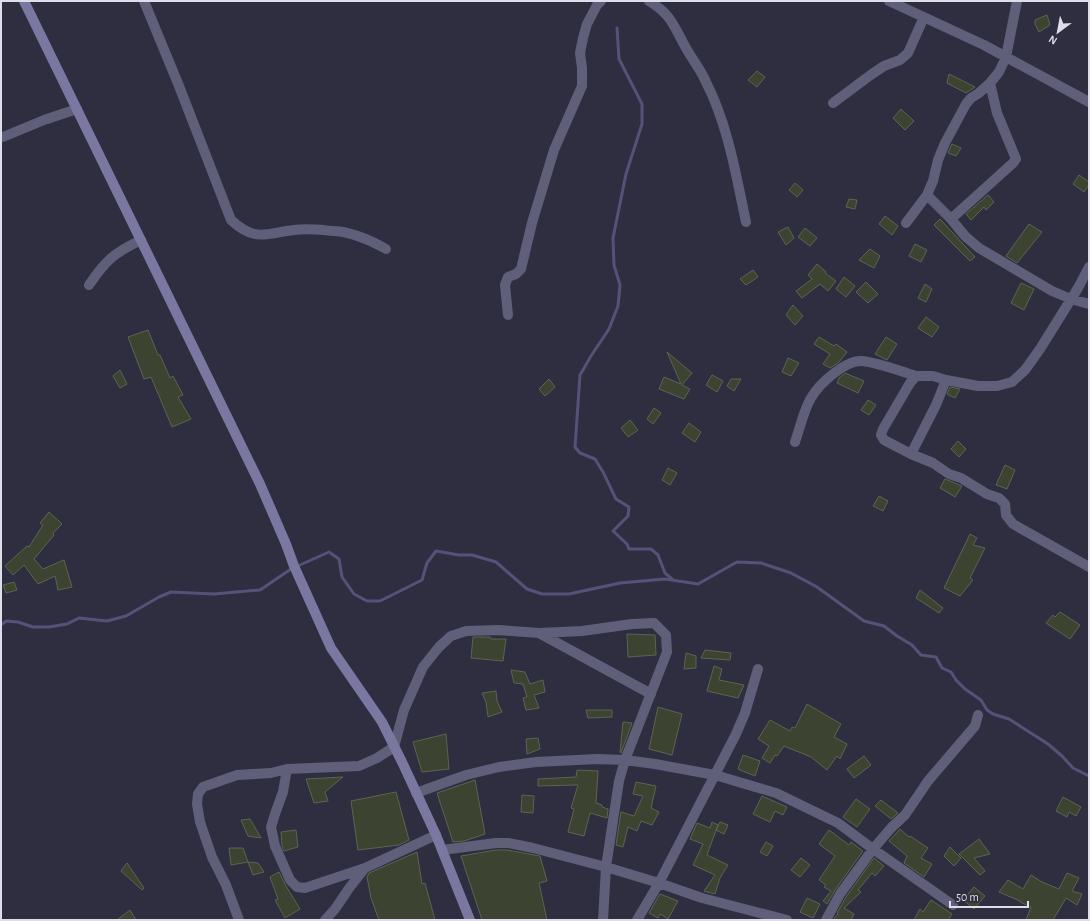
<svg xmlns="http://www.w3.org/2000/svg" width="1090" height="921" font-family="'Alegreya Sans',sans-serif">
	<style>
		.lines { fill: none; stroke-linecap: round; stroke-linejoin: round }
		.stream { stroke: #575078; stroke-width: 3 }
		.building { fill: #3c4431; stroke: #5b6550 }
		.street { stroke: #605f79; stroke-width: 10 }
		.secondary { stroke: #7a78a1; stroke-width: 10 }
	</style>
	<rect width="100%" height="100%" fill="#2f2e41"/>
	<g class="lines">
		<!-- stream -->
		<path class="stream" d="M617 28 619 59 642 104V124L626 174 613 238 614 265 620 285 618 306 609 329 591 356 580 375 575 447 580 453 595 459 603 472 616 499 629 507 628 516 613 531 627 544 629 549H651L658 555 665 573 672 579
			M1 625 6 621 18 622 33 627H49L67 624 79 618 107 621 126 616 159 597 171 592 214 594 260 590 291 569 329 552 339 559 342 577 354 594 367 601H380L422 580 427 563 436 551 459 555H472L496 562 527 589 542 594H569L620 583 665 579 698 584 737 562 761 563 791 573 817 587 864 621 884 626 897 636 912 645 921 655 936 657 942 668 951 672 956 680 965 689 981 700 987 710 993 714 1009 719 1048 744 1062 756 1073 768 1089 776"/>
	</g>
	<!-- building -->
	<path class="building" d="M1047 15 1050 25 1039 32 1035 24V20Z
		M757 71 765 77 757 87 748 80Z
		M949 74 975 87 966 93 947 83Z
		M901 109 914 121 905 130 893 118Z
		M952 144 961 148 956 156 948 153Z
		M1079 175 1089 182V185L1084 192 1073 184Z
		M795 183 803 190 797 197 789 190Z
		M988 195 994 202 986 210 984 207 971 220 966 214Z
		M849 199 857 200 855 209 846 207Z
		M885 216 898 226 892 235 879 224Z
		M940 219 975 257 970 261 934 225Z
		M1029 224 1042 232 1017 263 1006 256Z
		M788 227 794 238 786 245 778 232Z
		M805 228 817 238 810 246 798 237Z
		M915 244 927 250 921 262 909 256Z
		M870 249 880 256 874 268 859 260Z
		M817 264 826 272 825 273 836 281 828 291 820 284 802 298 796 291 812 279 808 275Z
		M753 270 758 277 746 285 740 279Z
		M844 277 855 286 846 297 836 289Z
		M866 282 878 294 868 303 856 292Z
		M1021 283 1034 289 1024 310 1011 303Z
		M925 284 932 289 926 302 918 298Z
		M793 305 803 316 795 325 786 315Z
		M926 317 939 327 932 337 918 328Z
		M148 330 158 355H160L170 378 173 376 183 395 178 397 191 419 172 427 151 377 144 379 128 337Z
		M819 337 834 346 836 344 847 352 839 362 830 368 823 364 830 354 814 344Z
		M886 337 897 344 887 360 875 354Z
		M667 352 692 373 682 385 690 389 684 399 659 389 664 377 681 384Z
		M788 358 799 363 791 376 782 372Z
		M120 370 127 384 120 388 113 376Z
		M845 373 864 381 858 393 837 383 839 378Z
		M712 375 723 381 717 392 706 385Z
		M549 379 555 387 545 396 539 389Z
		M731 379H741L734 391 727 386Z
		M950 387 960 389 955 398 947 394Z
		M868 400 876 405 869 415 861 410Z
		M654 408 661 413 653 424 647 419Z
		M630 420 638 430 628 437 621 428Z
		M689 423 701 432 695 442 682 433Z
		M958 441 966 449 959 457 951 449Z
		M1005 465 1015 470 1007 489 996 485Z
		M668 468 677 473 670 485 662 480Z
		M945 479 962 486 955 497 940 488Z
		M879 496 888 501 883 511 873 506Z
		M49 512 62 524 53 533 54 535 34 559 43 569 64 560 72 587 58 590 55 576 38 584 24 565 13 575 5 566 27 546 29 547 43 525 40 523Z
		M970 534 977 538 973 545 985 548 970 578 973 580 960 596 944 588Z
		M14 582 17 590 6 593 3 585Z
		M920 590 943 608 939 613 916 598Z
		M1060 612 1080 625 1070 639 1046 623 1053 615 1055 617Z
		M627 634 655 635 656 655 628 657Z
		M473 637H490L491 639H506L503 661 471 658Z
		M705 650 731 653 730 660 701 658Z
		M686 653 696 656V668L684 669Z
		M714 666 722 669 719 680 744 685 738 698 707 691Z
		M511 670 525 672 530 684 543 680 545 692 534 695 539 708 526 710 523 698 527 697 523 684 514 683Z
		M496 691 497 701 502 712 488 717 486 702 482 693Z
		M807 704 841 724 834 737 847 744 840 759 837 756 827 770 811 757 784 746 777 756 775 755 770 763 762 758 769 746 758 739 770 720 790 731 792 727 795 728Z
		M658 707 682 714 672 755 649 749Z
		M586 710H612V717L588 718Z
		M623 722 632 723 621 753 620 752Z
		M446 734 449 769 422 772 413 742Z
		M538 738 540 749 527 754 526 739Z
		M743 755 760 761 755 776 738 769Z
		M864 756 871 765 854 778 847 769Z
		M577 770 598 771 596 803 602 805V807L608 809 607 818 590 813 584 836 568 832 574 809 571 808 578 785 538 786V779L576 777Z
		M343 777 325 792 328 801 314 803 306 779Z
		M475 780 485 834 464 841 453 842 437 793Z
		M636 782 656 786 651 808 659 812 652 825 641 821 637 831 628 827 623 847 616 845 621 812 634 816 643 796 633 794Z
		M396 792 409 840 399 845 358 850 351 801Z
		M522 795 534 796 533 813 521 812Z
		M762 796 787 807 783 815 775 811 770 822 753 814Z
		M1063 797 1081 807 1076 816 1069 812 1067 817 1056 811Z
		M856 799 870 809 857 827 843 817Z
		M881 800 898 813 891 819 875 806Z
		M250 819 261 838 248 836 241 820Z
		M712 822 718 825 707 855 728 865 720 878 715 894 704 891 715 875 693 865 703 844 690 839 697 823 710 828Z
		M720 822 728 825 724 834 716 830Z
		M900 829 909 837 910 836 928 848 921 858 932 864 924 877 904 863 907 856 889 841Z
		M296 830 298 847 284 851 282 846 281 832Z
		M829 830 849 845 851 842 863 851 835 890 827 904 823 901 831 891 824 887 826 885 819 880 835 856 819 844Z
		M979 839 990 854 974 858 985 871 980 875 959 854Z
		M766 842 773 846 767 856 760 852Z
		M950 847 961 858 954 866 944 856Z
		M229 848H243L248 862 231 865Z
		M496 850H507L540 856 547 881 539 883 547 920H482L461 856Z
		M417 852 422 884 425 883 435 920H379L371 898 367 877 369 873Z
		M801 858 810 865 800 877 791 870Z
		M874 858 884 866 875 876 872 873 858 890 861 892 844 908 854 914 851 920H833L838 914 837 913 846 897Z
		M248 862 258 863 264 872 253 875Z
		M127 863 144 888 142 890 121 871Z
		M279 872 286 886 300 909 285 918 275 900 278 899 270 877Z
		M1067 873 1079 878 1072 891 1082 894 1077 905 1066 898 1053 920H1026L1031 907 1020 902V901L999 892 1008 880 1023 889 1031 875 1042 882 1059 889Z
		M974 887 985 896 974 909 963 900Z
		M660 894 678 901 668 919 660 914 658 918 649 913Z
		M807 898 820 904 813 918 800 912Z
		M931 900 952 914 948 920H914L920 909 923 912Z
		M130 910 136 920H117Z"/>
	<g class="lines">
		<!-- street -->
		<path class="street" d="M144 1 179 86 231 220C256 243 266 233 294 230 307 228 321 230 334 231 353 232 370 240 386 249
			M649 1C672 15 673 25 686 48 692 59 701 70 706 82 728 125 736 175 746 222
			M889 1 984 45 1089 102
			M833 103 872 74 884 66 900 60 908 53 924 17
			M3 137 44 120 77 109
			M927 195 951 219 965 236 979 248 1052 291 1071 299 1089 304
			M951 219 1013 163 1016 159 997 113 990 83
			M906 223 927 195 933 181 938 160 945 143 966 104 971 98 979 93 990 83 999 72 1006 57 1017 1
			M1089 267 1078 288 1040 349 1025 370 1012 382 997 386H978L946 380 933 376H916L910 383 883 429 881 435 884 440 911 454 933 463 949 474 961 478 987 494 999 498 1005 504 1006 515 1013 524 1089 567
			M89 285C106 260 114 253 141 240
			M508 315 505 285 508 277 516 274 521 269 532 223 554 150 582 86V68L580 53 583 38 587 24 597 5 601 1
			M795 442C800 428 804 409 811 398 819 384 845 360 862 361 880 363 899 371 916 376
			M911 454 936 405 946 380
			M539 633 582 631 632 624 654 623 666 635 667 652 625 760 619 781 606 867 603 920
			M287 769 283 792 275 814 271 827 275 846 290 880 297 887 305 888 365 868
			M416 793 466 775 499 767 536 762 597 759 625 760 655 764 715 775 776 793 838 823 873 849 953 905
			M442 850 496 843H508L533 848 606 867 659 883 702 898 787 920
			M239 920 226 885 212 857 200 822 197 804 198 794 203 787 237 775 271 773 287 769 359 766 377 758 394 747 404 710 423 667 439 647 451 636 466 631 498 630 539 633 651 694
			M325 920 335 909 350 887 365 868 436 835
			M637 920 659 883 736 734 745 713 758 669
			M826 920 840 894 873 849 892 827 905 815 928 781 975 726 978 715"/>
		<!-- secondary -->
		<path class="secondary" d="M24 1 260 484 286 544 294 566 331 648 382 722 402 762 436 835 470 920"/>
	</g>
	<!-- border -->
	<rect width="1090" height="921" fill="none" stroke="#dedeeb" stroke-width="4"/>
	<!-- north arrow -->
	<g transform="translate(1058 32) rotate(212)" stroke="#2f2e41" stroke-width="3" paint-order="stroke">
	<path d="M0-3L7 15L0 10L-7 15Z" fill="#dedeeb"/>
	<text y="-6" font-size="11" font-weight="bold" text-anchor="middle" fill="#dedeeb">N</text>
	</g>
	<!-- scale -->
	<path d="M950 901v6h78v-6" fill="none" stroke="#dedeeb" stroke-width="2"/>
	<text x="956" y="901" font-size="12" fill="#dedeeb" stroke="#2f2e41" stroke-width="3" paint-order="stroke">50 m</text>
</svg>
